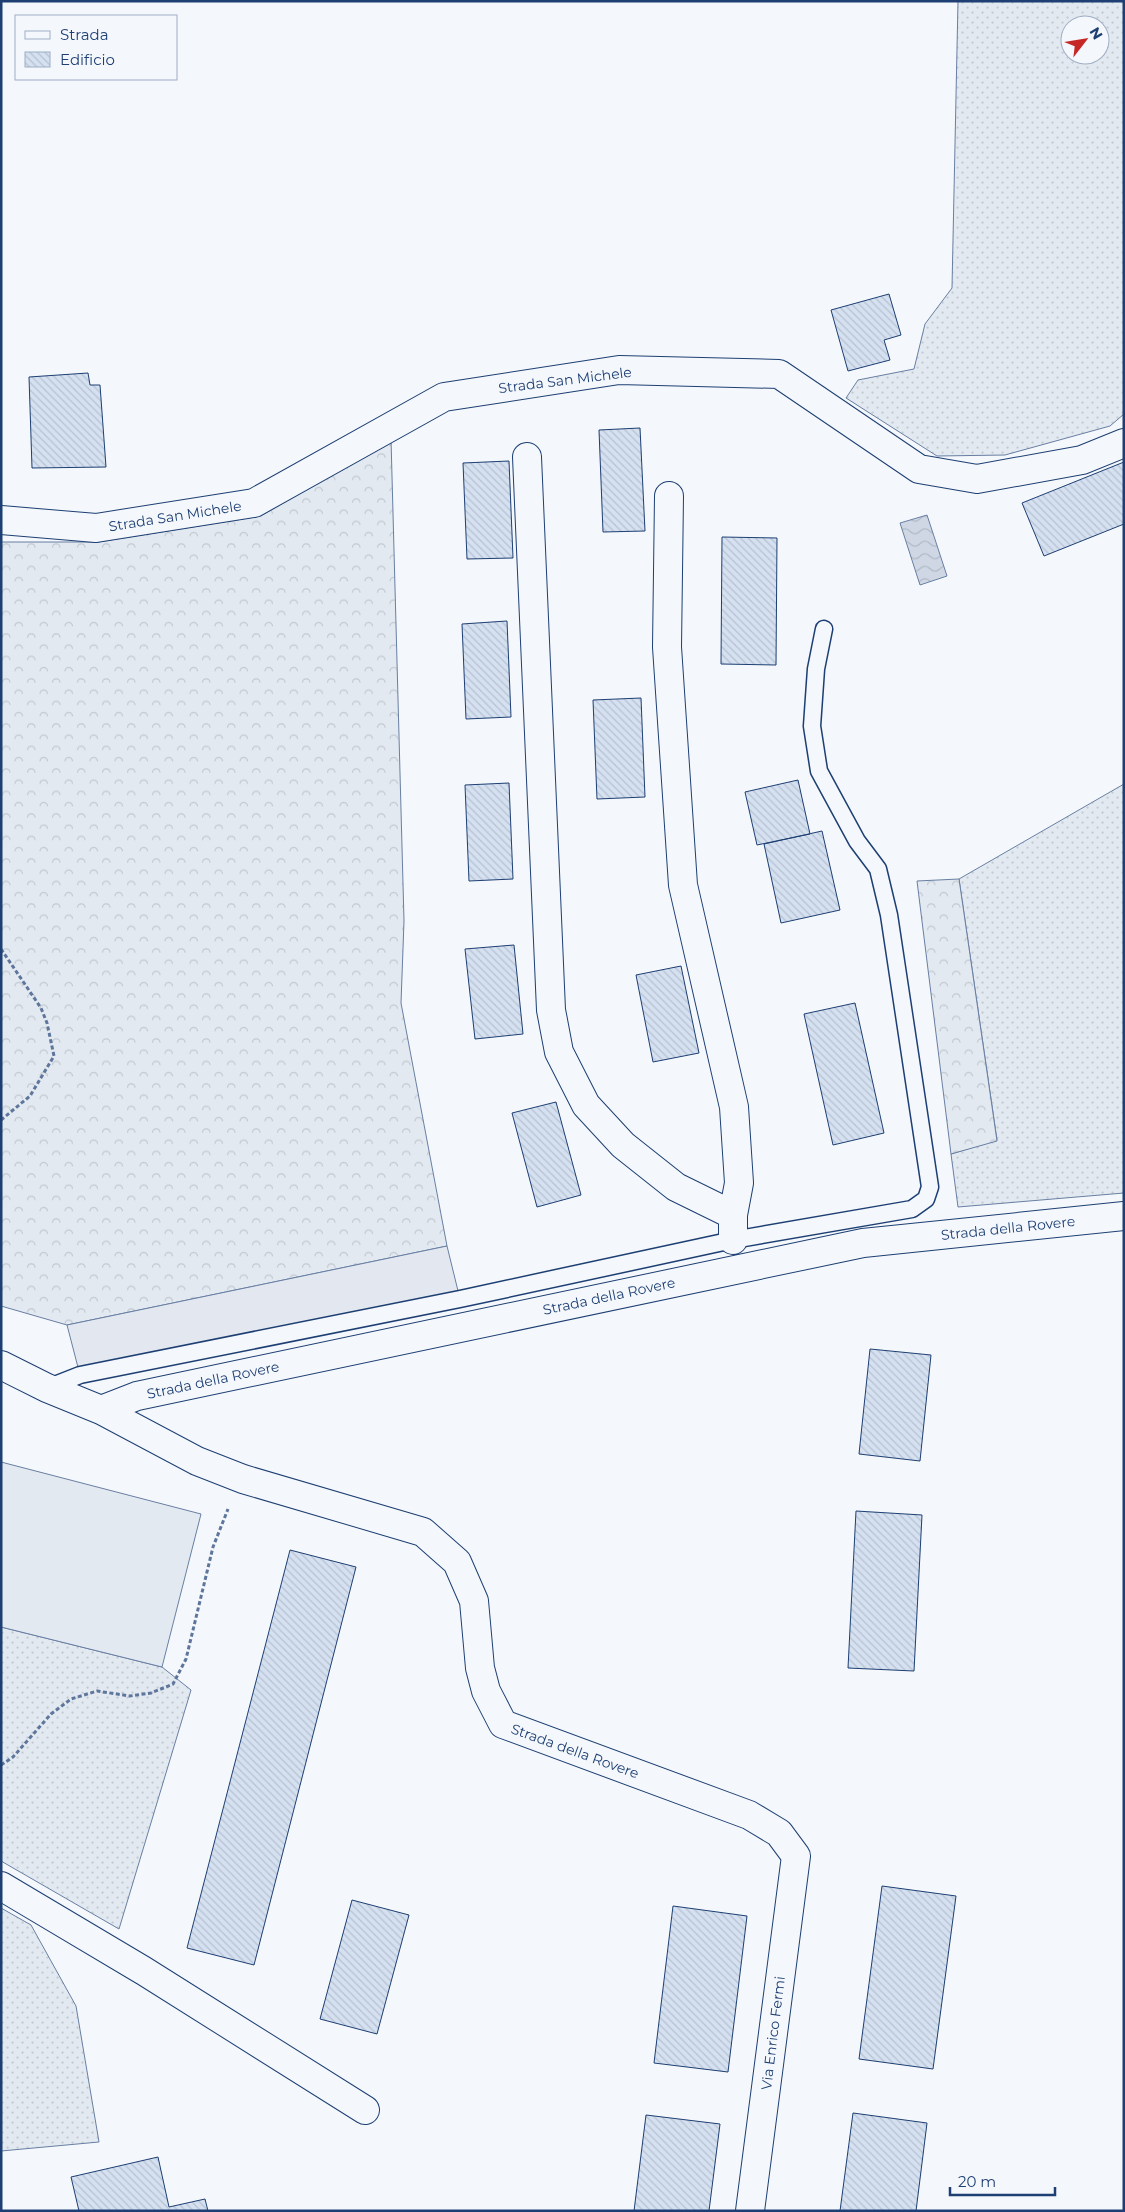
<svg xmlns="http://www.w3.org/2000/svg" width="1125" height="2212" font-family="Montserrat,sans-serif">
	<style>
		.grass { fill: url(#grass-dots); stroke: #687fa3; fill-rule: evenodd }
		.forest { fill: url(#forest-crowns); stroke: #687fa3 }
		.pitch { fill: #e3e9f0; stroke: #687fa3 }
		.parking { fill: #e3e8f0; stroke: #687fa3 }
		.water { fill: url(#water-waves); stroke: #687fa3 }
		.building { fill: url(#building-back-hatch); stroke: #1d3f73 }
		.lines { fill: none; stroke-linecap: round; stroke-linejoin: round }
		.lane-casing { stroke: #1d3f73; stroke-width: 19 }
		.street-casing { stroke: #1d3f73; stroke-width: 30 }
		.path { stroke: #5e769c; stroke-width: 3; stroke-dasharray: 4 2.5; stroke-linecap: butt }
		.lane { stroke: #f4f7fb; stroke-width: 16 }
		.street { stroke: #f4f7fb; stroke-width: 28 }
		.labels { text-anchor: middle; stroke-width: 4; stroke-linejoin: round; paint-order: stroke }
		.street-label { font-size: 14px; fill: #1d3f73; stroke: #f4f7fb }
	</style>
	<defs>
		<pattern id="grass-dots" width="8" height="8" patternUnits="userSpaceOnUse" patternTransform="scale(1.25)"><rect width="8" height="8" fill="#e3e9f0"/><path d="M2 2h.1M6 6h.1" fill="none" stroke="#c2c9d1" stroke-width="1.8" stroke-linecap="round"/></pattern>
		<pattern id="forest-crowns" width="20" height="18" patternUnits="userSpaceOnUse" patternTransform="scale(1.25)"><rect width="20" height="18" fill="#e3e9f0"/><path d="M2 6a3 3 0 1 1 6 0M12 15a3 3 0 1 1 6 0" fill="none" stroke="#c2c9d1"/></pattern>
		<pattern id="water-waves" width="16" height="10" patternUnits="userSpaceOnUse" patternTransform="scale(1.25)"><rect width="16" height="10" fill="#cfd7e4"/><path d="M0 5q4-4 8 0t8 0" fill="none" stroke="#b1bac7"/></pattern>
		<pattern id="building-back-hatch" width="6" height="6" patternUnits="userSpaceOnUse" patternTransform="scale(1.25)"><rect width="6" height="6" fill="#d5e0f0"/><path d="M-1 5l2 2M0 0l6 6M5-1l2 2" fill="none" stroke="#b6c1d1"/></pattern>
	</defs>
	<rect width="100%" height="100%" fill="#f4f7fb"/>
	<!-- grass -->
	<path class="grass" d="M958 1H1124V414L1110 426 1005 455 937 456 846 398 858 380 914 369 925 324 952 288ZM1070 25H1100V55H1070Z
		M1124 784V1193L958 1207 951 1154 997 1140 959 879Z
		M1 1627 162 1667 191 1690 119 1929 1 1861Z
		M1 1908 31 1925 76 2006 99 2142 1 2151Z"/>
	<!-- forest -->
	<path class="forest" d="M391 439 404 921 401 1003 447 1246 67 1325 1 1306V542H98L261 516Z
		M959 879 997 1141 951 1154 917 881Z"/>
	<!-- pitch -->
	<path class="pitch" d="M1 1462 201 1514 162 1667 1 1627Z"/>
	<!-- parking -->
	<path class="parking" d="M447 1246 460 1299 80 1375 67 1325Z"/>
	<!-- water -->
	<path class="water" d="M927 515 947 576 920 585 900 523Z"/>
	<!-- building -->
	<path class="building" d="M889 294 901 335 884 340 890 360 848 371 831 310Z
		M88 373 90 385H100L106 467 32 468 29 377Z
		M640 428 645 531 603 532 599 430Z
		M509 461 513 558 467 559 463 463Z
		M1124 462V524L1044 556 1022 503Z
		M722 537 777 538 776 665 721 664Z
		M507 621 511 717 466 719 462 624Z
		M641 698 645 797 597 799 593 700Z
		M798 780 810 834 757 845 745 792Z
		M509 783 513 879 469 881 465 785Z
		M822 831 840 910 781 923 764 844Z
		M514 945 523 1034 475 1039 465 949Z
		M681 966 699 1053 653 1062 636 975Z
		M855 1003 884 1133 833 1145 804 1014Z
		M556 1102 581 1195 537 1207 512 1113Z
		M870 1349 931 1355 920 1461 859 1454Z
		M856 1511 922 1515 914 1671 848 1668Z
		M290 1550 356 1567 254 1965 187 1948Z
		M882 1886 956 1896 933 2069 859 2059Z
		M352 1900 409 1915 377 2034 320 2019Z
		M673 1906 747 1916 728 2072 654 2063Z
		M853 2113 927 2123 916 2211H840Z
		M646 2115 720 2124 709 2211H634Z
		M158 2157 169 2207 205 2199 208 2211H79L71 2177Z"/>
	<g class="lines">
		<defs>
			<path id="lane" d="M47 1388 80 1375 460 1299 733 1240 912 1209 926 1199 930 1187 889 915 878 869 857 841 819 771 812 726 816 669 824 629"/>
			<path id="street" d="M527 457 551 1010 559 1052 586 1105 623 1145 676 1187 733 1215
				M669 496 667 647 683 885 734 1107 739 1183 733 1215V1240
				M1 520 96 528 254 503 444 397 619 370 779 374 919 469 977 479 1082 460 1124 443
				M1 1365 47 1388 101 1410 197 1461 243 1479 423 1532 457 1562 474 1601 480 1668 486 1691 503 1724 749 1815 779 1833 796 1856 750 2211
				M101 1410 137 1396 863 1243 1124 1216
				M1 1886 144 1971 365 2110"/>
		</defs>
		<!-- lane casing -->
		<use href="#lane" class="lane-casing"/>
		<!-- street casing -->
		<use href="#street" class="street-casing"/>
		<!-- path -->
		<path class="path" d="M1 949 41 1008 47 1023 54 1056 30 1096 1 1120
			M1 1765 13 1757 51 1714 71 1699 97 1691 130 1696 151 1693 173 1684 186 1659 213 1547 228 1509"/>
		<!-- lane -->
		<use href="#lane" class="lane"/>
		<!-- street -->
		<use href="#street" class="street"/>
	</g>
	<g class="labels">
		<!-- street labels -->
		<g class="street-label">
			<text transform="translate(565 380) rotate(-7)" y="5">Strada San Michele</text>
			<text transform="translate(175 516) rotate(-9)" y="5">Strada San Michele</text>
			<text transform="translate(1008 1228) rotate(-6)" y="5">Strada della Rovere</text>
			<text transform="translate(609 1296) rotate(-12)" y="5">Strada della Rovere</text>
			<text transform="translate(213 1380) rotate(-12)" y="5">Strada della Rovere</text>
			<text transform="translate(575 1751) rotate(20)" y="5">Strada della Rovere</text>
			<text transform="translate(773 2033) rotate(-83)" y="5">Via Enrico Fermi</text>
		</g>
	</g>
	<!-- border -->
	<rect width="1125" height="2212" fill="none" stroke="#1d3f73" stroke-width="5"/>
	<!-- legend -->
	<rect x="15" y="15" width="162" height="65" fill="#f4f7fb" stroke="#9eadc5"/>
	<rect x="25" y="31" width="25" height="8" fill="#f4f7fb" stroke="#9eadc5"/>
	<text x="60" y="40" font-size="15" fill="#1d3f73">Strada</text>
	<rect x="25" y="52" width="25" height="15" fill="url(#building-back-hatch)" stroke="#9eadc5"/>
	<text x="60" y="65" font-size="15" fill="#1d3f73">Edificio</text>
	<!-- north arrow -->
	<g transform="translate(1085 40) rotate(59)"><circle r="24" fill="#f4f7fb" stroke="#9eadc5"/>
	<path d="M0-4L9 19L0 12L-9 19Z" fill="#c62828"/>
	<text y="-8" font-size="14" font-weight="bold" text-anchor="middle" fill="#1d3f73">N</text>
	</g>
	<!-- scale -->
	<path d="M950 2187v8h105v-8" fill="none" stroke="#1d3f73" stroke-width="2.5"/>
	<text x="958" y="2187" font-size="15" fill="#1d3f73" stroke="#f4f7fb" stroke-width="4" paint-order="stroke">20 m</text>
</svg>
